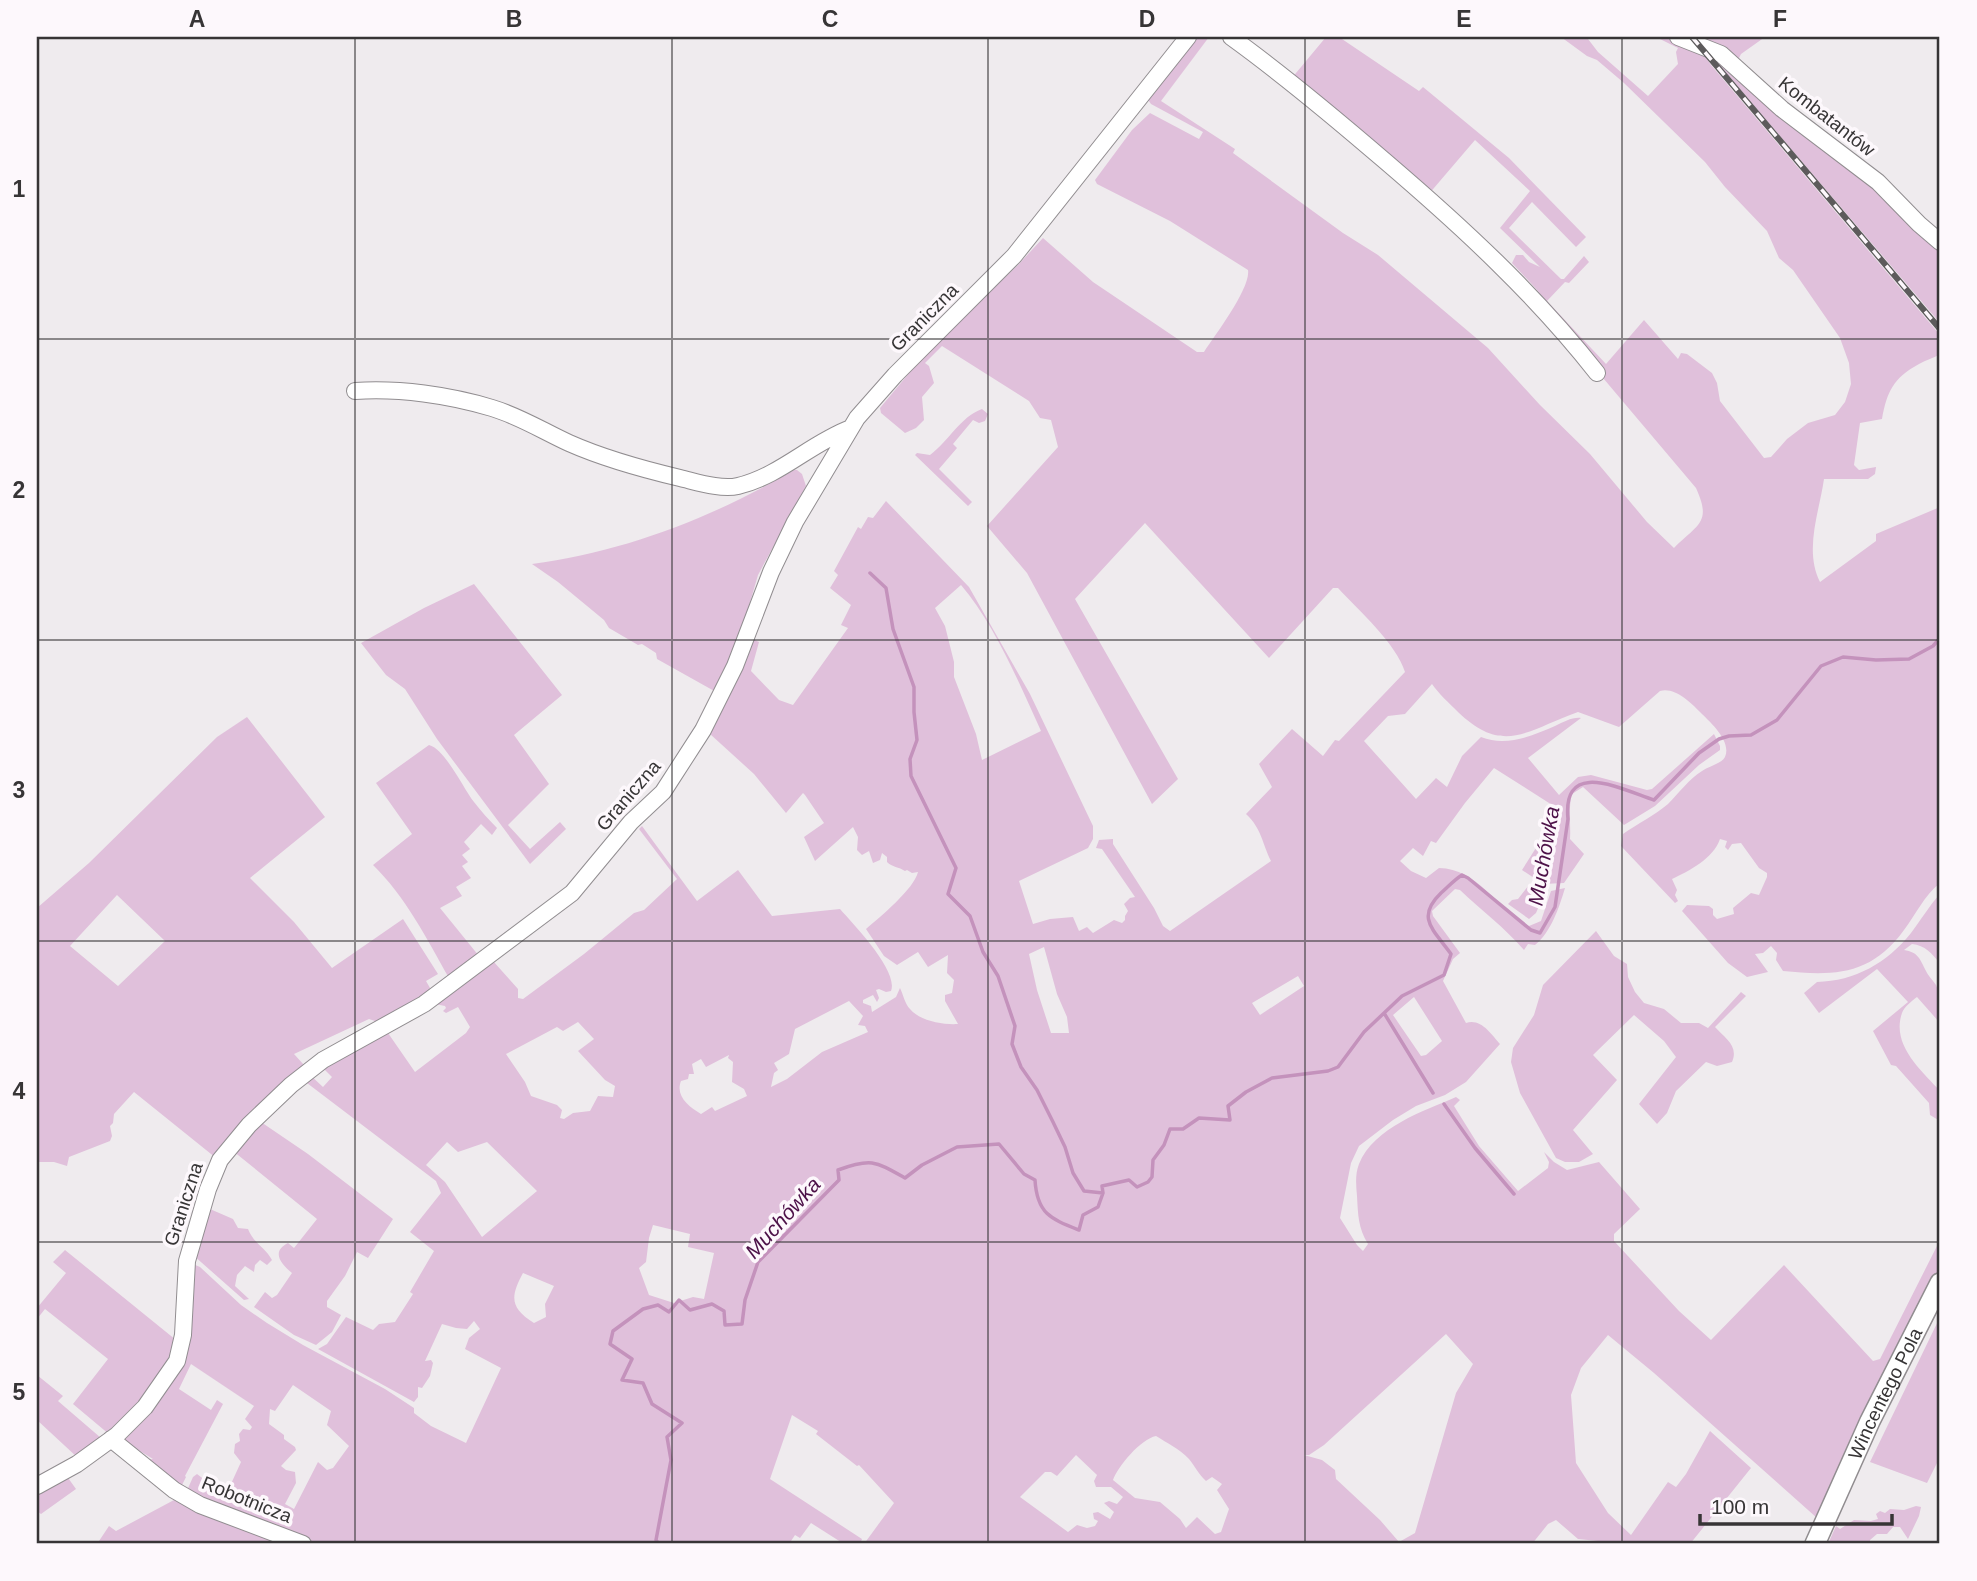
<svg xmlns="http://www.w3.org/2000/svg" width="1977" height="1581" font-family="Arial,sans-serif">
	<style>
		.green { fill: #e0c0db; fill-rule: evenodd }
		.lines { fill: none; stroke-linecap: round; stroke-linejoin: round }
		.stream { stroke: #c492bc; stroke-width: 3.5 }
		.minor-casing { stroke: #918d90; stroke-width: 18 }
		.tertiary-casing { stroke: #918d90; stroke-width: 22 }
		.minor { stroke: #fff; stroke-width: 16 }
		.tertiary { stroke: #fff; stroke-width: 19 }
		.rail-casing { stroke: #5d5b5c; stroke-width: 6 }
		.rail { stroke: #fdf8fc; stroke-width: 3.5; stroke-dasharray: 10; stroke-linecap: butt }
		.grid { fill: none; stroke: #373536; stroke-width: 2; stroke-opacity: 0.55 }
		.labels { text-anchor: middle; stroke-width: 7; stroke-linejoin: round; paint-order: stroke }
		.street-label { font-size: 19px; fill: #373536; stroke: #fdf8fc }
		.water-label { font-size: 21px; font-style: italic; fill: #4d1148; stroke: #fdf8fc }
		.neatline { fill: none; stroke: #373536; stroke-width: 2.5 }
		.grid-label { font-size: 23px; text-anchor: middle; font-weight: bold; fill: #373536 }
	</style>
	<rect width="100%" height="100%" fill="#efebee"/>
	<!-- green -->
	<path class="green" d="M1193 37H1209L1161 101 1235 149 1233 153 1343 233 1378 255 1488 348 1540 405 1590 454 1647 522 1674 548C1698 524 1712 523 1696 488L1499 255 1540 293 1512 263 1516 255H1523L1529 262 1540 267 1500 228 1530 191 1475 140 1428 195 1291 79 1326 37H1339L1419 91 1423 87 1509 158 1586 237 1576 247 1532 202 1509 228 1561 279H1564L1584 256 1589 262 1569 283 1565 282 1547 301 1606 364 1644 320 1678 359 1681 353 1687 354 1712 373 1717 383 1720 401 1764 458 1771 457 1787 439 1808 423 1835 415 1845 402 1851 384 1849 363 1840 338 1793 270 1779 258 1767 231 1725 187 1705 162 1624 83 1597 60 1587 56 1561 37H1584L1588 39 1598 52 1648 96 1678 64 1676 52 1678 48 1656 37H1663L1700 49 1711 65 1940 335V354C1934 358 1926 360 1919 364 1893 378 1887 392 1882 419L1860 423 1854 465 1859 470 1876 467 1875 474 1868 479H1824C1819 513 1804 550 1820 582L1876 541V534L1940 507V883C1924 896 1916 914 1904 930 1871 976 1833 976 1783 971L1776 960 1777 953 1771 946 1763 953 1755 954 1768 972 1747 977 1728 963 1682 911 1687 905 1709 906 1713 909V915L1717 919 1734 914 1733 908 1751 893 1759 895 1767 877V873L1759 868 1741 843 1732 844 1728 850 1725 847 1727 841 1720 839C1713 859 1689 871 1672 879L1677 890 1675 895 1678 901 1675 903 1621 846 1623 834C1637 824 1655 815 1668 804 1679 793 1689 779 1702 771 1709 766 1721 764 1725 757 1732 741 1710 722 1700 712 1690 702 1675 687 1660 691L1619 727 1578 712C1527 730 1504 756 1458 712 1449 703 1439 694 1432 684L1405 714 1388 716 1364 741 1416 799 1436 778 1447 787 1462 756 1481 737C1506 747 1532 736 1555 726 1564 722 1572 717 1581 718L1528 758 1559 795 1578 777 1591 775 1647 790 1652 789 1714 734 1720 746V750L1699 765 1655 806 1624 825 1583 787 1572 794C1568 808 1571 825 1570 839L1584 854 1564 883 1543 884 1522 870 1560 810 1494 768 1465 803 1436 843 1431 841 1423 856 1413 848 1400 861 1411 871 1426 878 1439 868C1479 869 1496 909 1529 926L1541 921 1551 891 1565 888C1559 908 1551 932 1535 945L1528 944 1524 950C1505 928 1481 910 1460 890L1455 889 1432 911 1433 916 1460 953 1453 959 1443 981 1466 1023C1481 1018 1491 1034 1500 1044L1466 1082 1445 1095 1416 1106 1393 1120 1359 1146 1351 1163 1340 1218 1357 1245 1363 1251 1368 1244C1358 1228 1358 1214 1357 1196 1356 1185 1355 1174 1359 1164 1374 1127 1424 1111 1456 1097L1460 1100 1454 1106 1479 1146 1518 1191 1548 1168 1549 1162 1544 1152 1554 1162 1567 1170 1599 1162 1640 1209 1614 1234V1241L1679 1311 1711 1340 1784 1265 1873 1361 1880 1359 1940 1240V1271L1817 1518 1654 1373 1608 1335 1581 1368 1571 1395 1576 1463 1608 1513 1631 1535 1668 1482 1676 1487 1686 1474 1710 1431 1751 1468 1690 1544H1602L1598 1541 1578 1539 1556 1520 1548 1524 1532 1544H864L894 1503 859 1465 857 1466 816 1434 818 1431 792 1415 770 1479 862 1539 860 1544H844L811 1523 800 1538 795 1535 789 1544H306L185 1495 193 1477 197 1474 214 1487 230 1486 241 1462 234 1453 235 1444 240 1441 239 1434 243 1429 250 1430 252 1427 245 1419 254 1406 191 1364 179 1389 211 1410 217 1400 223 1404 185 1476 186 1477 179 1491 147 1460 153 1459 122 1440 168 1385 193 1264 200 1267 241 1305 267 1323 303 1345 385 1389 414 1408V1413L431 1426 466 1443 501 1368 465 1349 469 1338 480 1329 474 1321 467 1329 456 1328 442 1324 425 1361 431 1360 433 1363 430 1376 422 1388 418 1387V1397L414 1402 318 1349 327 1344 346 1317 373 1330 379 1324 395 1322 413 1294 410 1292 434 1251 410 1232 441 1193 436 1181 303 1080 309 1074 323 1087 332 1077 320 1065 384 1032 388 1033 415 1072 466 1033 470 1027 458 1007 446 1013 443 1011 446 1008 445 1006 435 1004 460 988 493 961 518 989V998L523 999 584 954 634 913 644 910 677 879 639 829 642 826 697 901 738 870 772 916 840 909C853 924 899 971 891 991L886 992 879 989 876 990 879 998 877 1002 873 995 863 1000V1003L871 1006 872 1012 896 997 900 988C903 994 905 1004 910 1009 920 1021 943 1025 958 1024L945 1001V995L952 993 954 980 947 973 948 955 928 967 918 952 897 965 884 956 866 929C880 917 914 889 918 872L912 873 907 870 905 871C899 867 892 867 887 862V857L882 853 880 860 873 863 869 851 862 855 857 850 858 837 853 827 815 861 804 837 824 823 805 795 803 793 786 813 754 774 710 734V730L730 693 750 638 759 642 751 671 779 700 793 705 848 628 841 625 851 605 830 588 838 575 834 571 858 527 861 529 868 517 873 518 886 501 969 587 1030 694 1093 826V839L1088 848 1019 881 1033 924 1050 919 1073 917 1079 931 1087 927 1093 933 1114 920 1122 923 1125 920V916L1128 911 1124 904 1130 898 1135 897 1102 849 1096 848 1099 840 1113 839V844L1154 908 1163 926 1170 931 1271 861C1262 843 1262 829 1246 814L1272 787 1259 764 1292 729 1323 756 1335 740 1339 741 1405 672C1396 643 1359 611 1338 588H1333L1269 658 1145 523 1075 599 1178 779 1152 804 1027 573 987 526 1058 447 1051 420 1040 418 1029 401 942 346 925 363 929 366 934 383 922 397 924 420 916 428 905 433 881 413 880 408 925 354 1018 265 1043 238 1093 282 1197 352H1204C1215 335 1251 288 1248 270L1170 221 1097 184 1095 180 1132 130 1150 113 1199 139 1203 132 1151 104 1146 97ZM961 585C994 623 1020 685 1041 731L982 760 976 734 954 677V662L945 626 935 608ZM1044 947 1057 994 1067 1017 1069 1033H1051L1037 990 1029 954ZM1298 976 1304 986 1260 1015 1252 1003ZM1414 997 1442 1041 1426 1055 1421 1056 1393 1015ZM849 1001 863 1016 858 1025 865 1026 868 1032 822 1052 787 1079 771 1087 774 1073 778 1070 774 1063 789 1054 795 1029ZM578 1022 594 1039 578 1051 605 1080 615 1086 613 1097 598 1096 590 1111 573 1113 564 1119 560 1118 562 1110 557 1105 531 1096 525 1082 506 1054 557 1027 563 1031ZM729 1055 728 1058 733 1062 732 1082 744 1089 747 1096 715 1111 712 1107 701 1114C689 1107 675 1096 681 1081L688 1079 689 1074H694L692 1064 701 1059 706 1067ZM447 1142 458 1152 487 1142 537 1191 482 1237 445 1182 426 1165ZM653 1225 690 1234 688 1247 714 1253 704 1299 693 1297 674 1303 649 1295 639 1268 646 1262 649 1238ZM523 1273 554 1286 545 1304 546 1317 534 1323C510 1308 510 1297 523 1273ZM1446 1334 1473 1364 1456 1393 1415 1533 1399 1542 1380 1520 1336 1479 1335 1470 1322 1460 1304 1455H1309L1324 1445ZM293 1385 331 1411 327 1425 349 1446 333 1468 327 1470 318 1462 294 1509 285 1504 296 1483 295 1472 286 1470 281 1466 296 1450 295 1447 284 1439V1435L269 1424 270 1409 275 1411ZM1156 1436C1167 1443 1180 1449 1189 1459 1195 1466 1198 1474 1206 1481L1212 1477 1222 1484 1217 1490 1229 1509 1221 1532 1215 1534 1197 1517 1186 1528 1180 1519 1160 1502 1135 1498 1113 1480C1118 1466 1141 1439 1156 1436ZM1076 1455 1097 1475 1094 1481 1096 1487H1111L1123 1497 1117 1504 1109 1501 1104 1503 1114 1512 1110 1519 1098 1512 1093 1513 1094 1519 1098 1521 1095 1526 1087 1528 1077 1525 1068 1532 1020 1497 1045 1472H1051L1057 1476Z
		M1699 37H1765L1741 54 1737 62Z
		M1709 53 1882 195 1940 252V323Z
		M982 409 988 414 985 421 979 423 973 420 953 444 957 448 939 469 972 502 968 506 915 455 917 453 930 455C949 441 960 417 982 409Z
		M794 470H797L802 474 806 486 758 575 733 661 716 692 657 659 656 653 642 644 638 645 609 628 604 620 558 582 532 564C624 552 714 517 794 470Z
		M474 584 562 695 514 735 549 784 508 825 530 849 560 822 566 829 530 864 437 739 405 689 386 675 361 643 424 608Z
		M247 717 325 817 250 878 294 922 332 968 403 919 438 974 426 981 434 995 381 1023 369 1019 294 1054 304 1065 216 1158 134 1092 114 1114 113 1123 110 1126 112 1136 110 1141 69 1157 67 1166 54 1162H37V908L89 863 217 737ZM117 895 165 941 118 986 70 946Z
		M429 745C445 749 463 788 474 802 481 811 489 820 497 828L492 835 481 824 464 842 470 849 462 855 468 862 462 866 471 878 456 887 462 896 440 908 479 956 449 978C427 939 405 896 373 865L412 834 376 783Z
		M1529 885 1545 892 1536 913 1529 919 1508 904 1512 900 1518 899Z
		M1940 894V963C1932 954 1925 945 1912 944L1904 950C1918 952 1920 959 1926 971 1928 976 1933 980 1936 985 1941 996 1940 1010 1940 1023L1917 997C1912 1001 1904 1007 1902 1013 1891 1045 1921 1070 1940 1091V1121L1930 1115 1929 1103 1896 1066 1891 1065 1873 1031 1908 1002 1877 969 1819 1013 1804 993 1817 982C1855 981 1887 963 1911 933 1921 920 1929 906 1940 894Z
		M1596 931 1614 956 1627 964 1628 977 1635 992 1644 1003 1664 1009 1681 1023H1699L1708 1028 1741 992 1746 996 1715 1027C1725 1038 1739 1046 1732 1062L1717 1066 1706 1062 1676 1091 1667 1113 1657 1124 1639 1104 1676 1057 1664 1041 1634 1015 1593 1055 1617 1080 1573 1130 1593 1154 1579 1162H1565L1556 1158 1520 1093 1511 1062 1513 1048 1534 1015 1543 985Z
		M258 1120 308 1154 393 1219 368 1258 357 1252 345 1276 327 1301V1307L341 1315 332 1332 316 1345 294 1335 254 1307 265 1292 272 1298 277 1295 292 1273C282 1265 270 1252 288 1243L294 1248 317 1219 233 1151Z
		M210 1209 233 1219 238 1228 248 1229C254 1244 265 1247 272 1260L267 1265 260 1260 255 1265 254 1272 245 1266 237 1275 235 1286 249 1299 244 1300 193 1255Z
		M65 1250 176 1340 164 1374 110 1435 73 1404 108 1359 45 1309 37 1319V1308L66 1273 53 1262Z
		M1940 1317V1457L1927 1483 1870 1462Z
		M37 1375 63 1396 58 1401 101 1438 78 1458 37 1420Z
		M66 1475 76 1489 41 1514 37 1511V1493Z
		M174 1500 205 1515 286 1544H97L109 1526 116 1531Z
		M1916 1506 1921 1507 1919 1516 1908 1539 1900 1527H1893L1887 1534H1877L1870 1540V1544H1828L1836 1526 1840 1529 1854 1520 1871 1521 1878 1519 1876 1514 1880 1511 1885 1513 1890 1509 1904 1510Z"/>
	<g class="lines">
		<!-- stream -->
		<path class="stream" d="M870 573 886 588 893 629 914 687V712L917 740 910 759 911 776 956 868 948 894 970 916 983 952 998 976 1015 1026 1012 1044 1021 1067 1037 1090 1053 1122 1065 1147 1073 1173 1084 1191 1103 1193
			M1384 1013 1433 1093
			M1444 1104 1475 1148 1514 1194
			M659 1544 656 1540 671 1460 667 1437 682 1423 652 1404 643 1383 622 1380 632 1359 610 1344 613 1331 643 1309 658 1305 669 1312 679 1300 690 1310 712 1304 724 1311 725 1325 742 1324 745 1300 758 1262 839 1180 838 1170C871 1158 875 1161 905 1178L922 1165 957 1147 999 1144 1024 1174 1035 1180C1037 1214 1051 1219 1079 1230L1083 1215 1098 1207 1103 1193 1102 1186 1129 1180 1137 1187 1148 1182 1152 1177 1153 1160 1164 1145 1170 1129H1183L1199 1118 1230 1120 1228 1106 1246 1092 1272 1078 1328 1071 1338 1067 1364 1032 1402 996 1444 975 1451 954C1434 930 1415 918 1441 893 1448 887 1454 880 1462 875L1468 878 1531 930 1540 933 1555 907 1568 819C1562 758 1621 789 1654 800L1699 753 1719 739 1729 736 1751 735 1777 720 1821 666 1843 657 1876 660 1909 659 1933 646 1940 638"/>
		<defs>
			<path id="minor" d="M1231 37C1285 76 1335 118 1385 161 1461 226 1535 294 1597 373
				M1678 37 1721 54 1782 109 1878 182 1919 224 1940 242
				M355 391C399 388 449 395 492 408 519 416 543 431 569 443 605 459 642 469 680 478 697 482 721 490 738 486 780 476 811 443 851 428
				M111 1439 174 1490 200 1505 303 1544
				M37 1486 77 1464 117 1435 145 1407 177 1361 183 1335 187 1261 208 1189 220 1160 249 1125 291 1085 323 1060 424 1004 572 893 631 822 663 792 703 730 735 666 771 572 795 522 857 418 895 375 1014 256 1188 37"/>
			<g id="tertiary">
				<path id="s1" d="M1815 1544 1870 1421 1940 1283"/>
			</g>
		</defs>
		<!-- minor casing -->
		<use href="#minor" class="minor-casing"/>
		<!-- tertiary casing -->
		<use href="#tertiary" class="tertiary-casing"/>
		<!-- minor -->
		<use href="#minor" class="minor"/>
		<!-- tertiary -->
		<use href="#tertiary" class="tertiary"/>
		<defs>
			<path id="rail" d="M1692 37 1940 329"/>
		</defs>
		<!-- rail casing -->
		<use href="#rail" class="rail-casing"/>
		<!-- rail -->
		<use href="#rail" class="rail"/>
	</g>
	<!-- grid -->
	<path class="grid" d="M355 37V1544M672 37V1544M988 37V1544M1305 37V1544M1622 37V1544M37 339H1940M37 640H1940M37 941H1940M37 1242H1940"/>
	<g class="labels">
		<!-- street labels -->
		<g class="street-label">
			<text transform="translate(1827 116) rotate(38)" y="7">Kombatantów</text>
			<text transform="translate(924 317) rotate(-45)" y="7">Graniczna</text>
			<text transform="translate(628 795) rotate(-49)" y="7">Graniczna</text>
			<text transform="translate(183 1204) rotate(-72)" y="7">Graniczna</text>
			<text dy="7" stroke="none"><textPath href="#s1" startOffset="166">Wincentego Pola</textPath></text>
			<text transform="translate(247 1499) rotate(22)" y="7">Robotnicza</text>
		</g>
		<!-- water labels -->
		<g class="water-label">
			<text transform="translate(1544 856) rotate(-80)" y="7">Muchówka</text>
			<text transform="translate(783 1218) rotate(-48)" y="7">Muchówka</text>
		</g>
	</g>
	<!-- border -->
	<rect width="1977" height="1581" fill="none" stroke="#fdf8fc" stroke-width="77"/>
	<!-- scale -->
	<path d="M1700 1514v10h192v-10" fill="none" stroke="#373536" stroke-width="3.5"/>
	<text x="1711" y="1514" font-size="21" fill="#373536" stroke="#fdf8fc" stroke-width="5" paint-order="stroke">100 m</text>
	<rect x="38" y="38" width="1900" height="1504" class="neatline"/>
	<g class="grid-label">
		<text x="197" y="27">A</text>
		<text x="514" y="27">B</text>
		<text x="830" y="27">C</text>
		<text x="1147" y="27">D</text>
		<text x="1464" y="27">E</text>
		<text x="1780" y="27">F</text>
		<text x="19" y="197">1</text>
		<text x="19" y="498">2</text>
		<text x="19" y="798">3</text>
		<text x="19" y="1099">4</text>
		<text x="19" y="1400">5</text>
	</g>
</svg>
